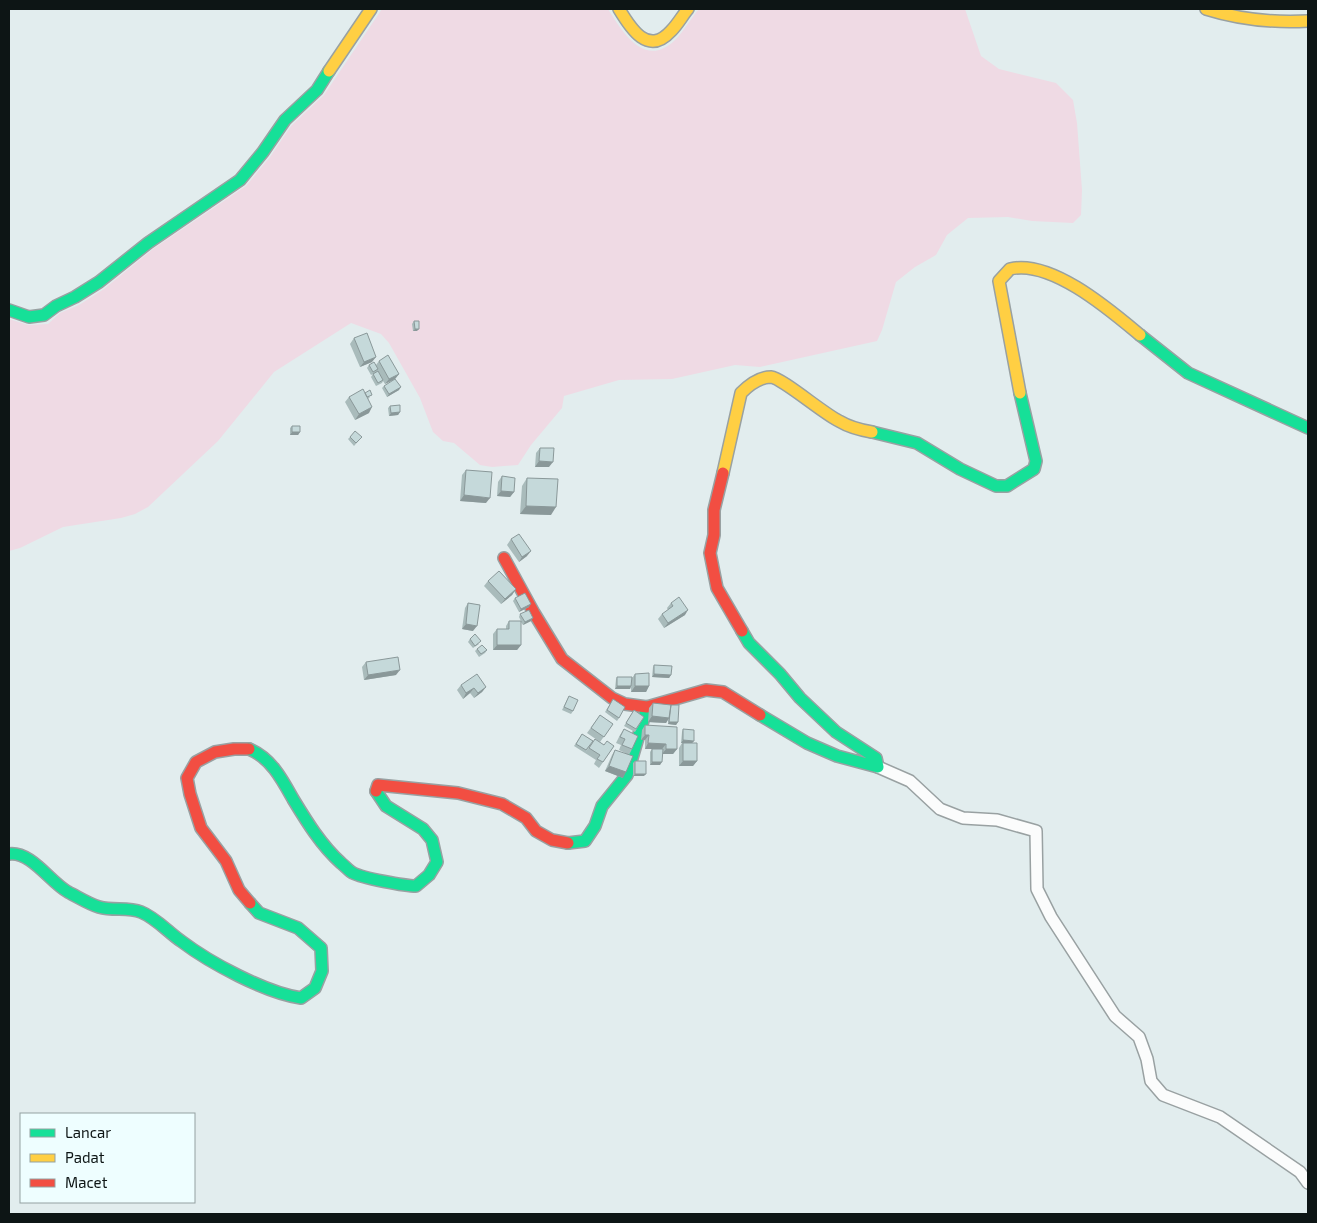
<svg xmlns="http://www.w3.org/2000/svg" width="1317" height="1223" font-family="'Exo 2',sans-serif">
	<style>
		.green { fill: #efdae4 }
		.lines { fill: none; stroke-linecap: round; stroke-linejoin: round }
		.street-casing { stroke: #99a1a2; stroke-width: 14 }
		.fast-casing { stroke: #99a1a2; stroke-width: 14 }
		.slow-casing { stroke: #99a1a2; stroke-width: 14 }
		.jam-casing { stroke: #99a1a2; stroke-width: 14 }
		.street { stroke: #fbfcfc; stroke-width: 11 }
		.fast { stroke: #16e098; stroke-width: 11 }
		.slow { stroke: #ffcf43; stroke-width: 11 }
		.jam { stroke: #f24e42; stroke-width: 11 }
		.wall { fill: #a9bbbb }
		.shaded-wall { fill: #8a9899 }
		.building { fill: #c5d9da; stroke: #8a9899 }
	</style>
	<rect width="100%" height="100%" fill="#e2edee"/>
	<!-- green -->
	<path class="green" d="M382 9H608C623 33 645 69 675 40 684 31 691 18 699 9H965L981 56 999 69 1056 83 1073 100 1077 123 1082 190 1081 215 1073 223 1032 221 1008 217 968 218 947 235 936 255 915 267 896 282 882 330 877 341 760 367 735 365 672 379 619 380 564 396 562 408 531 445 518 465 492 467 480 465 454 443 443 441 433 432 420 398 389 343 381 334 351 323 274 372 218 441 148 507 135 514 121 518 63 527 20 548 9 551V319L28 325 48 324 60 313 79 305 104 289 153 249 246 186 270 157 291 126 324 95Z"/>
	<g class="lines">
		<defs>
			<path id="street" d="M878 767 910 781 940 809 963 818 997 820 1036 831 1037 889 1051 917 1115 1016 1139 1037 1147 1059 1151 1081 1163 1095 1220 1117 1300 1172 1308 1183"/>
			<path id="fast" d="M9 310 29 317 44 315 56 306 75 297 99 282 148 243 240 180 263 152 285 120 317 90 329 71
				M1140 335 1188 373 1308 428
				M872 432 917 443 960 469 996 486H1007L1034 469 1036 461 1020 393
				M742 631 749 643 780 674 800 698 836 732 876 758 878 767 837 756 807 743 760 715
				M249 749C271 758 282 779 293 799 307 822 321 845 341 863 345 866 349 871 353 873 362 878 405 886 416 886L429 875 437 862 432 840 423 829 386 806 376 791
				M568 843 585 841 595 826 602 806 627 775 647 707
				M9 854C31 851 50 882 68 892 78 897 89 904 99 907 113 911 128 907 141 912 156 918 168 932 181 941 210 963 266 993 301 998L315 988 322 971 321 948 298 928 259 913 250 903"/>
			<path id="slow" d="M619 9C631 29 648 56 671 31 678 24 682 16 688 9
				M1206 9C1241 20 1272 23 1308 21
				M329 71 371 9
				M1020 393 999 281 1010 269C1051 259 1110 310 1140 335
				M723 473 741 393C749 385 759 377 771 377 782 378 824 414 839 421 849 427 860 430 872 432"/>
			<path id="jam" d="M723 473 714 510V535L710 553 717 588 742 631
				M504 558 534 613 562 659 612 698 625 704 647 707 706 690 723 692 760 715
				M249 749H234L215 752 196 762 187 778 190 794 201 828 226 861 239 890 250 903
				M376 791 378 785 458 793 502 804 526 818 536 831 552 840 568 843"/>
		</defs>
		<!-- street casing -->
		<use href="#street" class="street-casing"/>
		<!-- fast casing -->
		<use href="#fast" class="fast-casing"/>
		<!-- slow casing -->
		<use href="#slow" class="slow-casing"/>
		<!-- jam casing -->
		<use href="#jam" class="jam-casing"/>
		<!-- street -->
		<use href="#street" class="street"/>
		<!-- fast -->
		<use href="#fast" class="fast"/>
		<!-- slow -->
		<use href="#slow" class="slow"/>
		<!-- jam -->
		<use href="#jam" class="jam"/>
	</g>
	<!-- wall -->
	<path class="wall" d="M414 321 417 331H413L412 324Z
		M354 338 372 362 360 367 350 344Z
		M379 361 399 374 395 379 385 384 383 381 382 383 376 386 371 377 373 374 371 375 367 368 369 365H376Z
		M384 386 399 390 387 397 382 388Z
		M365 393 370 397 368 399 369 413 355 420 345 402 349 397Z
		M390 406 400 412 398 415 389 416 388 408Z
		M292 426 300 432 298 435H290V428Z
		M350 437H362L354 446 348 439Z
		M540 448 549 467H535L536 453Z
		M466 470 486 503 460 501 462 475Z
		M502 476 514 492 510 497 497 496 498 482Z
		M527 478 551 515 520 514 522 486Z
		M511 539 527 556 519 562 507 545Z
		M488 581 516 589 512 595 501 604 484 586Z
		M515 598 529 607 519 612 513 601Z
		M468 603 473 631 462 629 465 608Z
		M671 603 685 615 664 628 658 619 662 614 668 610 667 608Z
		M520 614 531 621 523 625 521 622V645L517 650H493V634L497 629H506V626L509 621H521L519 617Z
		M470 639 479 644 473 648 468 642Z
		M477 649 487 650 485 653 479 657 475 651Z
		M366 662 396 675 364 680 362 667Z
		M654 665 671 675 669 678 652 677 653 667Z
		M635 674 649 686 646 692H631V687L630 689H615L616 679 617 677 632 678Z
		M461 685 486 687 482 692 474 698 470 693 463 699 457 690Z
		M569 696 573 711 571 714 562 710Z
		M613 699 619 718 617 721 605 712Z
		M653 703 678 722 676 725 668 724V720L666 723 648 722 649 708Z
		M634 710 644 717 635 732 624 726Z
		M600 715 613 724 600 742 587 733Z
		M645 725 677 749 673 754H663L660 765H650V752L652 749H662H645V740H641L642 730Z
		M624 729 632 749 629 755 619 750 621 745 616 743 620 735Z
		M683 729 693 743 697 761 693 766H679V748L682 743H681L682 732Z
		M582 734 593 741 585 753 574 746Z
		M595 739 604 745 614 746 599 768 594 764 596 760 585 753Z
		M615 750 623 778 605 771 612 755Z
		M635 761 644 776H633V763Z"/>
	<!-- shaded-wall -->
	<path class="shaded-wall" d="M415 329H419L417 331H413Z
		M376 357 372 362 360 367 364 362Z
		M399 374 395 379 385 384 389 379Z
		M401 387 399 390 387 397 389 394Z
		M372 407 369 413 355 420 359 414Z
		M400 412 398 415 389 416 391 413Z
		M292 432H300L298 435H290Z
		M539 461 553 462 549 467H535Z
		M501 491 514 492 510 497 497 496Z
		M464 495 490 498 486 503 460 501Z
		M526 506 556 507 551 515 520 514Z
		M531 551 527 556 519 562 522 557Z
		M516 589 512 595 501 604 505 599Z
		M531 604 529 607 519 612 521 609Z
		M688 610 685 615 664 628 668 623Z
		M533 618 531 621 523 625 525 622Z
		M466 624 477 626 473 631 462 629Z
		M497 645H521L517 650H493Z
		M400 670 396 675 364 680 368 675Z
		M654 674 671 675 669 678 652 677Z
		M617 686H631L630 689H615Z
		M635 686H649L646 692H631Z
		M486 687 482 692 474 698 478 693Z
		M474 688 470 693 463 699 466 693Z
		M652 716 669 718 666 723 648 722Z
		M669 722H678L676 725 668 724Z
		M645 735H649L645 740H641Z
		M683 740 694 741 692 743H681Z
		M648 743 666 744 662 749H645Z
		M666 749H677L673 754H662Z
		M683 761H697L693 766H679Z
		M652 762H662L660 765H650Z
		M609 766 626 772 623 778 605 771Z
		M635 774H646L644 776H633Z"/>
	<!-- building -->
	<path class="building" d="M414 321H419V329H415Z
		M367 333 376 357 364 362 354 338Z
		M388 355 399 374 389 379 379 361Z
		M374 362 378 369 373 372 369 365Z
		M378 371 383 380 378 383 373 374Z
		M395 379 401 387 389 394 384 386Z
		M363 389 372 407 359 414 349 397Z
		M370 390 372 395 367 397 365 393Z
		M400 405V412L391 413 390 406Z
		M292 426H300V432H292Z
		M355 431 362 437 356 443 350 437Z
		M540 448H554L553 462 539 461Z
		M466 470 492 472 490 498 464 495Z
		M502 476 515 478 514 492 501 491Z
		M527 478 558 479 556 507 526 506Z
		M519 534 531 551 522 557 511 539Z
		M499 571 516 589 505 599 488 581Z
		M525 593 531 604 521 609 515 598Z
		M679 597 688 610 668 623 662 614 673 606 671 603Z
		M468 603 480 605 477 626 466 624Z
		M529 610 533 618 525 622 520 614Z
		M509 621H521V645H497V629H509Z
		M475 634 481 641 475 646 470 639Z
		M482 645 487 650 481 654 477 649Z
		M398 657 400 670 368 675 366 662Z
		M654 665 672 666 671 675 654 674Z
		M649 673V686H635V674Z
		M477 674 486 687 478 693 474 688 466 693 461 685Z
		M617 677H632L631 686H617Z
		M569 696 578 700 573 711 564 707Z
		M613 699 625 707 619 718 607 710Z
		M653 703 671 705 669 718 652 716Z
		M671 705H679L678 722H669Z
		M634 710 644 717 636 729 626 723Z
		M600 715 613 724 604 737 591 728Z
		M645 725 677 727V749H666V744L648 743 649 735H645Z
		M624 729 638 736 632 749 622 745 625 739 620 737Z
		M683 729 694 730V741L683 740Z
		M582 734 593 741 586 750 576 744Z
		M595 739 604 745 607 741 614 746 603 762 597 759 600 755 589 748Z
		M683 743H697V761H683Z
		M652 749H663L662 762H652Z
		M615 750 633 756 626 772 609 766Z
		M635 761H646V774H635Z"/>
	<!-- border -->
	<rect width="1317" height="1223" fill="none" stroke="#0d1515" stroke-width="20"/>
	<!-- legend -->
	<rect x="20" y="1113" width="175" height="90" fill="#eefeff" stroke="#94a1a1"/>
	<rect x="30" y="1129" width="25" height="8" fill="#16e098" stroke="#94a1a1"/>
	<text x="65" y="1138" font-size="15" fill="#0d1515">Lancar</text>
	<rect x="30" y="1154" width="25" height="8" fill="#ffcf43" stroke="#94a1a1"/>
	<text x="65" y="1163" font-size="15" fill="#0d1515">Padat</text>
	<rect x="30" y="1179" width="25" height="8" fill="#f24e42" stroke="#94a1a1"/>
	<text x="65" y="1188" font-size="15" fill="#0d1515">Macet</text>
</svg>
